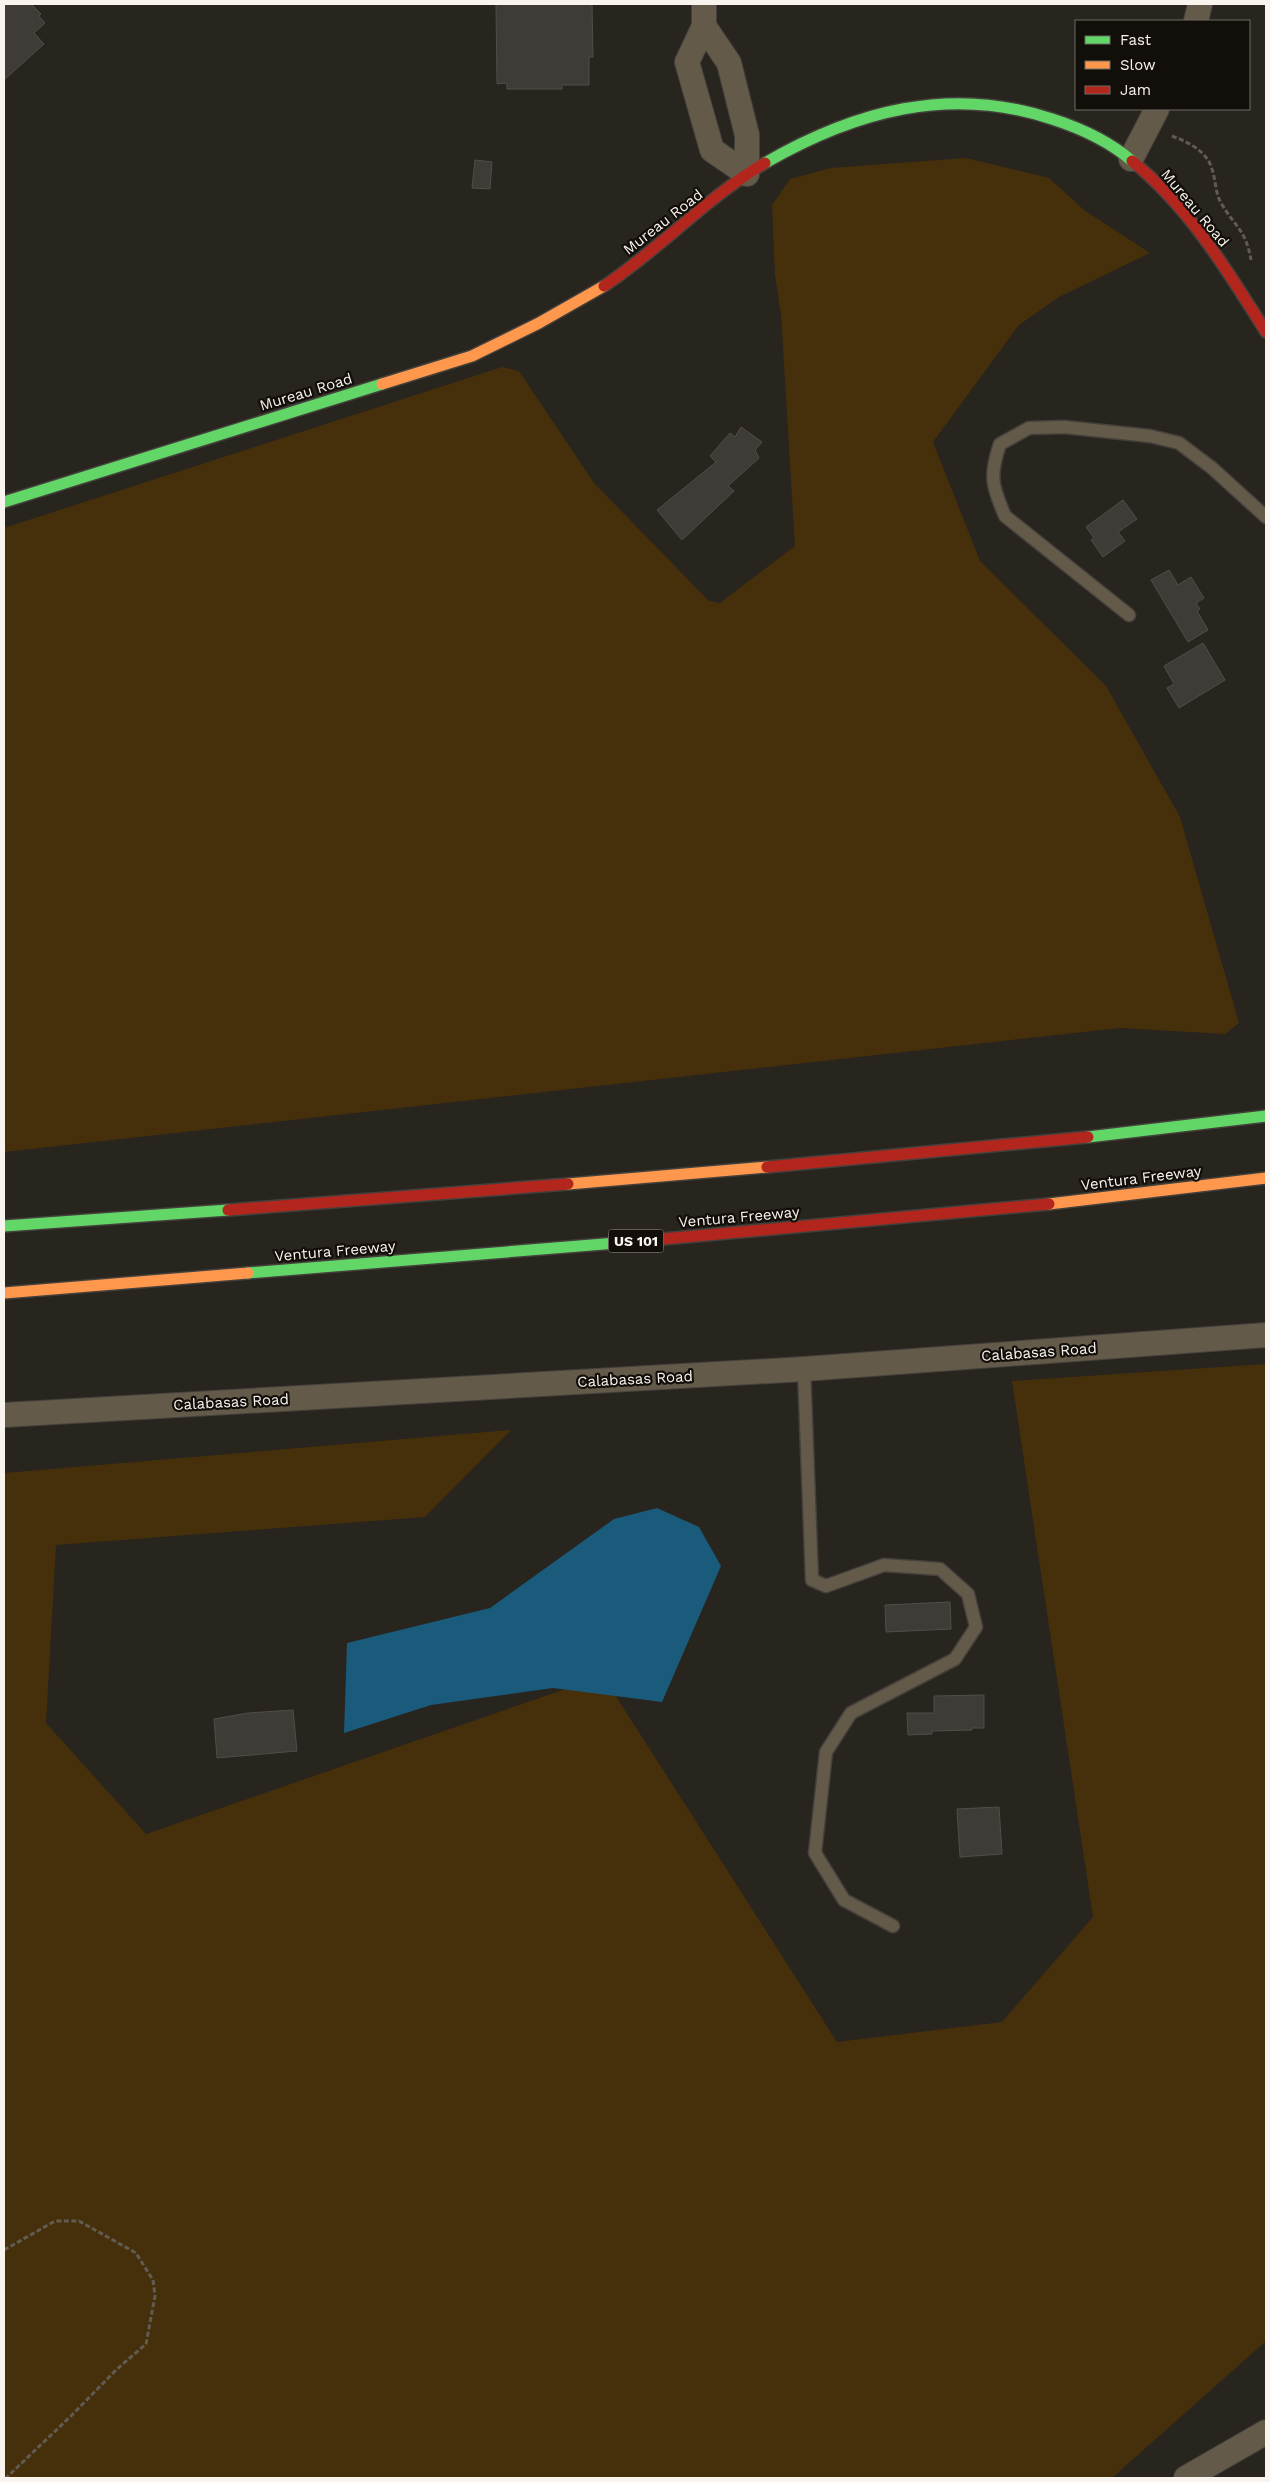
<svg xmlns="http://www.w3.org/2000/svg" width="1270" height="2482" font-family="'Work Sans',sans-serif">
	<style>
		.green { fill: #46300b }
		.water { fill: #1a5b7b }
		.building { fill: #3f3b36; stroke: #514d49 }
		.lines { fill: none; stroke-linecap: round; stroke-linejoin: round }
		.lane-casing { stroke: #44413c; stroke-width: 15 }
		.street-casing { stroke: #44413c; stroke-width: 26 }
		.fast-casing { stroke: #44413c; stroke-width: 14 }
		.slow-casing { stroke: #44413c; stroke-width: 14 }
		.jam-casing { stroke: #44413c; stroke-width: 14 }
		.path { stroke: #625b51; stroke-width: 3; stroke-dasharray: 5 2.5; stroke-linecap: butt }
		.lane { stroke: #645a4a; stroke-width: 12 }
		.street { stroke: #645a4a; stroke-width: 24 }
		.fast { stroke: #63d668; stroke-width: 11 }
		.slow { stroke: #ff974d; stroke-width: 11 }
		.jam { stroke: #b3261e; stroke-width: 11 }
		.labels { text-anchor: middle; stroke-width: 4.5; stroke-linejoin: round; paint-order: stroke }
		.shield { fill: #120e0a; stroke: #b4afa9; stroke-width: 1 }
		.shield-label { font-size: 14px; font-weight: bold; fill: #f9f4ed }
		.street-label { font-size: 15px; fill: #f9f4ed; stroke: #120e0a }
	</style>
	<rect width="100%" height="100%" fill="#28241e"/>
	<!-- green -->
	<path class="green" d="M966 158 1049 178 1084 210 1150 253 1059 297 1019 325 933 442 980 561 1106 686 1180 817 1239 1023 1225 1034 1120 1028 4 1152V528L502 367 519 371 594 483 709 601 720 603 795 546 781 314 775 275 772 205 790 179 831 168Z
		M1266 1364V2341L1112 2478H4V1473L511 1430 425 1517 56 1545 46 1723 146 1834 603 1676 837 2042 1002 2022 1093 1917 1012 1381Z"/>
	<!-- water -->
	<path class="water" d="M657 1508 699 1527 721 1566 662 1702 553 1688 431 1705 344 1733 347 1643 490 1608 614 1519Z"/>
	<!-- building -->
	<path class="building" d="M4 4H31L41 14 39 16 45 23 34 33 44 44 4 80Z
		M496 4H592L593 57H589V85H562V89H507V83L497 84Z
		M475 160 492 162 490 189 472 188Z
		M741 427 762 442 755 450 759 458 728 486 734 491 682 540 657 510 716 462 710 456 730 433 735 437Z
		M1123 500 1137 519 1118 532 1125 541 1103 557 1091 540 1094 538 1086 527Z
		M1169 570 1178 585 1191 577 1204 598 1196 603 1200 609 1197 611 1208 630 1188 642 1151 580Z
		M1203 643 1225 680 1179 708 1167 688 1174 684 1164 666Z
		M950 1602 951 1629 886 1632 885 1605Z
		M984 1695V1728H972V1730L932 1731V1734L908 1735 907 1713H934V1696Z
		M293 1710 297 1751 217 1758 214 1719 248 1713Z
		M999 1807 1002 1854 960 1857 957 1809Z"/>
	<g class="lines">
		<defs>
			<path id="lane" d="M1129 615 1005 516C992 486 989 476 1000 444L1029 428 1064 427 1150 436 1179 443 1212 468 1266 517
				M804 1369 812 1580 826 1586 884 1565 940 1569 968 1594 976 1627 955 1659 851 1713 826 1752 815 1853 844 1900 893 1926"/>
			<path id="street" d="M704 4V26L687 62 712 150 747 174
				M1196 21 1200 4
				M704 26 729 63 747 135V174
				M1131 159 1157 109
				M4 1415 804 1369 1266 1335
				M1186 2478 1266 2432"/>
			<path id="fast" d="M765 163C855 111 950 85 1052 119 1080 128 1109 141 1132 161
				M4 502 382 384
				M1088 1137 1266 1116
				M4 1226 228 1210
				M248 1273 641 1241"/>
			<path id="slow" d="M382 384 472 356 539 323 604 286
				M568 1184 767 1167
				M1049 1204 1266 1178
				M4 1293 248 1273"/>
			<path id="jam" d="M1132 161C1189 207 1227 270 1266 332
				M604 286C660 249 707 197 765 163
				M767 1167 1088 1137
				M228 1210 568 1184
				M641 1241 1049 1204"/>
		</defs>
		<!-- lane casing -->
		<use href="#lane" class="lane-casing"/>
		<!-- street casing -->
		<use href="#street" class="street-casing"/>
		<!-- fast casing -->
		<use href="#fast" class="fast-casing"/>
		<!-- slow casing -->
		<use href="#slow" class="slow-casing"/>
		<!-- jam casing -->
		<use href="#jam" class="jam-casing"/>
		<!-- path -->
		<path class="path" d="M1172 136C1188 142 1207 151 1212 169 1216 181 1215 192 1221 203 1235 227 1246 230 1251 260
			M4 2250 55 2221H79L136 2253 153 2280 155 2296 146 2344 117 2369 71 2416 6 2478"/>
		<!-- lane -->
		<use href="#lane" class="lane"/>
		<!-- street -->
		<use href="#street" class="street"/>
		<!-- fast -->
		<use href="#fast" class="fast"/>
		<!-- slow -->
		<use href="#slow" class="slow"/>
		<!-- jam -->
		<use href="#jam" class="jam"/>
	</g>
	<g class="labels">
		<!-- shield labels -->
		<rect class="shield" x="608.5" y="1229.5" width="55" height="23" rx="4"/>
		<g class="shield-label">
			<text x="636" y="1246">US 101</text>
		</g>
		<!-- street labels -->
		<g class="street-label">
			<text transform="translate(1195 208) rotate(50)" y="5">Mureau Road</text>
			<text transform="translate(663 222) rotate(-38)" y="5">Mureau Road</text>
			<text transform="translate(306 392) rotate(-17)" y="5">Mureau Road</text>
			<text transform="translate(1141 1178) rotate(-7)" y="5">Ventura Freeway</text>
			<text transform="translate(739 1217) rotate(-5)" y="5">Ventura Freeway</text>
			<text transform="translate(335 1251) rotate(-5)" y="5">Ventura Freeway</text>
			<text transform="translate(1039 1352) rotate(-4)" y="5">Calabasas Road</text>
			<text transform="translate(635 1379) rotate(-3)" y="5">Calabasas Road</text>
			<text transform="translate(231 1402) rotate(-3)" y="5">Calabasas Road</text>
		</g>
	</g>
	<!-- border -->
	<rect width="1270" height="2482" fill="none" stroke="#f9f4ed" stroke-width="10"/>
	<!-- legend -->
	<rect x="1075" y="20" width="175" height="90" fill="#120e0a" stroke="#6e6a65"/>
	<rect x="1085" y="36" width="25" height="8" fill="#63d668" stroke="#6e6a65"/>
	<text x="1120" y="45" font-size="15" fill="#f9f4ed">Fast</text>
	<rect x="1085" y="61" width="25" height="8" fill="#ff974d" stroke="#6e6a65"/>
	<text x="1120" y="70" font-size="15" fill="#f9f4ed">Slow</text>
	<rect x="1085" y="86" width="25" height="8" fill="#b3261e" stroke="#6e6a65"/>
	<text x="1120" y="95" font-size="15" fill="#f9f4ed">Jam</text>
</svg>
